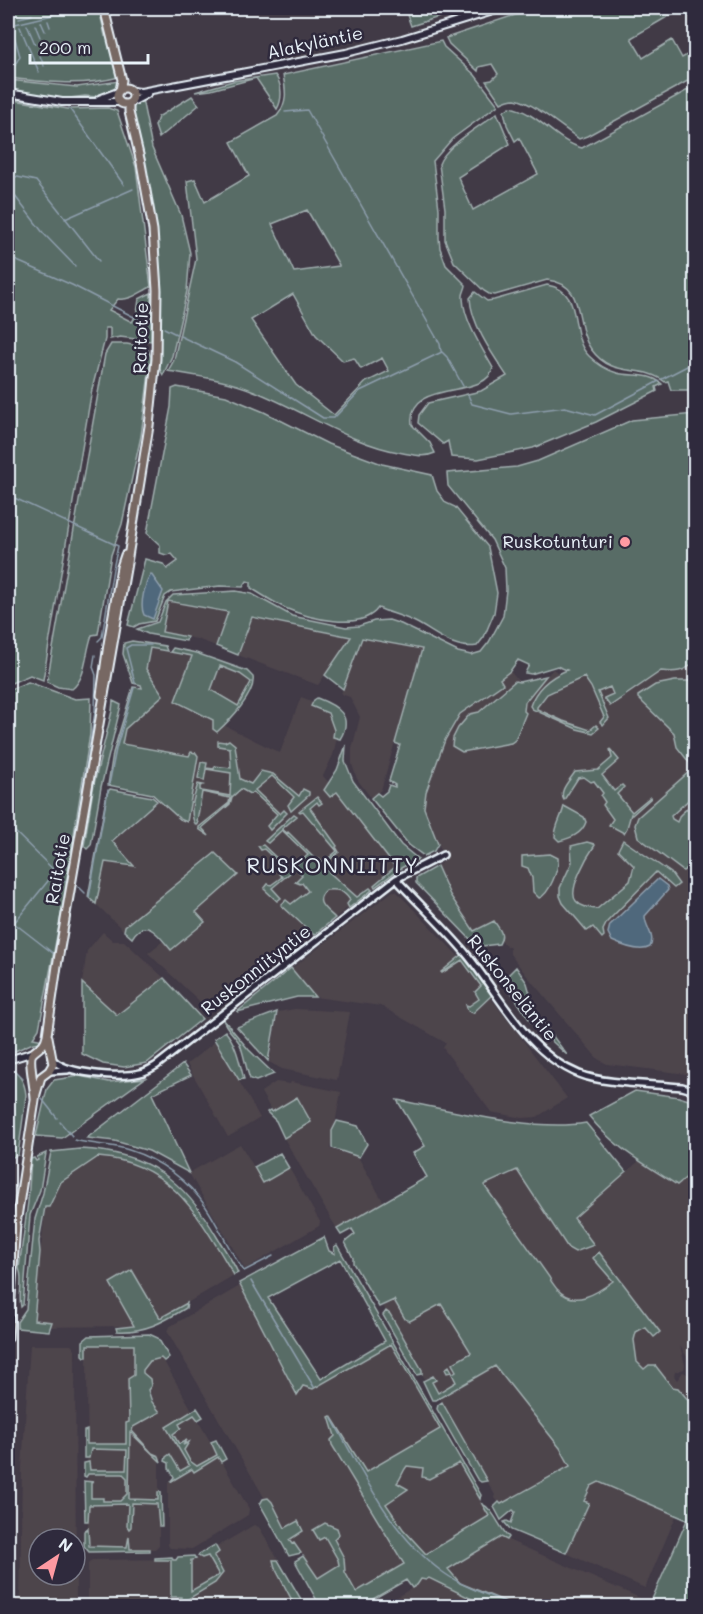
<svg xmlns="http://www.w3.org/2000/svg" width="703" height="1614" font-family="Mali,sans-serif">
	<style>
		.built { fill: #4e454c; fill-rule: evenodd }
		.green { fill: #596c66; stroke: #a0aeaf; stroke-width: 1.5; fill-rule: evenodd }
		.water { fill: #50677b; stroke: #8d9ead; stroke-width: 1.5 }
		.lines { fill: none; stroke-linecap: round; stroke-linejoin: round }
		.stream { stroke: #8d9ead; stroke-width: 1.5 }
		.tertiary-casing { stroke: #e8f1f8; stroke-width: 10 }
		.secondary-casing { stroke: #e8f1f8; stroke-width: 10 }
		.primary-casing { stroke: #e8f1f8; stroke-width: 11 }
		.tertiary { stroke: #2f2a3d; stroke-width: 5 }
		.secondary { stroke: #2f2a3d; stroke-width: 6 }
		.primary { stroke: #776864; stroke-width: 7 }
		.poi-dot { fill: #ff9aa2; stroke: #2f2a3d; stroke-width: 2 }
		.labels { text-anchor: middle; stroke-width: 5; stroke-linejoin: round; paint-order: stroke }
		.street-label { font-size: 18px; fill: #e8f1f8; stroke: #2f2a3d }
		.poi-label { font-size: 18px; fill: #e8f1f8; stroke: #2f2a3d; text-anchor: end }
		.quarter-label { font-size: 21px; letter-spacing: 1.5px; fill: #e8f1f8; stroke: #2f2a3d }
	</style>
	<rect width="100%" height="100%" fill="#413a46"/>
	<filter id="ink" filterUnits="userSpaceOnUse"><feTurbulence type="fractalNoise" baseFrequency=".0167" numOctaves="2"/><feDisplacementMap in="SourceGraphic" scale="12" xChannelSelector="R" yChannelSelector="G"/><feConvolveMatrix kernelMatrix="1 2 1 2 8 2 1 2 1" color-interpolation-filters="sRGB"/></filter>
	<g filter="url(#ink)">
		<!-- built -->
		<path class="built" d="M168 601 228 612 216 646 197 639 162 632Z
			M252 616 351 637 318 685 238 655Z
			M362 638 422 649 381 790 371 798 357 779 352 764V749L360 717 350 697 341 694Z
			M150 648 192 656 175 701 280 753 301 697 327 707 339 729 333 755 323 776 329 783 325 787 337 792 395 868 374 885 375 887 211 1012 148 953 163 941 171 950 205 922 195 912 238 874 214 853 125 926 124 931 96 904 105 862 133 865 112 841 161 799 122 744 125 729 163 695 146 669Z
			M695 660V1075L607 1064 598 1059 527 976 510 954V948L501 941 490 924 474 932 461 914 462 911 450 895 437 866 445 860 424 808 426 792 445 740 460 714 503 684 500 679 510 671 519 682 548 675 553 669 558 673 578 669 623 681 681 667Z
			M220 666 240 674 251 682 238 706 211 690Z
			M393 891 397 892 459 957 567 1098 537 1117 523 1118 491 1112 443 1048 446 1043 381 1006 315 997 291 969Z
			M103 932 113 941H124L164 978 117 1016 82 983 87 951Z
			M295 1009 350 1012 337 1080 282 1069 269 1062 278 1012Z
			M216 1041 260 1118 228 1137 187 1064Z
			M276 1082 290 1084 291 1082 341 1092 330 1149 358 1157 384 1203 337 1229 284 1138 311 1122 272 1112 261 1092Z
			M240 1144 263 1182 289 1168 320 1222 319 1226 245 1269 189 1173Z
			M98 1157 123 1161 143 1168 163 1180 183 1196 198 1216 234 1275 160 1319 131 1270 135 1326 32 1327 51 1159Z
			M639 1161 676 1185 695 1170V1369L680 1346 685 1365 684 1369 675 1372 674 1376 677 1380 683 1372 694 1377 695 1408 678 1388 672 1387 655 1365 644 1369 637 1363 634 1340 636 1332 645 1326 659 1332 594 1258 613 1281 596 1294 585 1298H572L563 1295 550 1281 549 1277 483 1185 516 1169 568 1248 575 1252 579 1251 593 1244 574 1218Z
			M240 1286 300 1390 303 1386 313 1389 391 1344 440 1430 366 1472 331 1416 329 1421 336 1437 332 1445 404 1564 356 1592 339 1565 318 1578 295 1544 292 1545 167 1331 169 1327Z
			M394 1300 405 1319 410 1321 441 1303 472 1353 453 1364 456 1371 453 1373 450 1371 457 1382 438 1393 432 1382V1375L425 1379 422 1374V1370L390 1314 386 1311 383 1306Z
			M30 1345H71L75 1349 76 1606H20L22 1468ZM39 1539H75V1575H39Z
			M87 1345H134V1375L128 1379 129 1429 153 1402 143 1370 150 1361 162 1358 249 1509 248 1515 192 1549 170 1548 168 1545V1483L178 1477 166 1456 159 1461V1545L155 1549H91L88 1546Z
			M495 1366 560 1448 570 1466 501 1505 494 1497 495 1495 440 1398Z
			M459 1462 489 1516 426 1554 403 1529 386 1504 408 1489 396 1483 407 1466 420 1467 423 1470Z
			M599 1481 676 1516 645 1588 566 1553 589 1504 584 1501 591 1485Z
			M254 1525 259 1527 305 1606H88V1564L92 1560 196 1559Z
			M501 1537 640 1598 636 1606H516L460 1583 447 1569Z
			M421 1578H429L486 1606H382L417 1585Z"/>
		<!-- green -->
		<path class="green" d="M8 8H99L105 36 108 35 119 77C82 87 44 82 8 78Z
			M426 8H467L411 26 407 15Z
			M536 8H677L679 10 631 38 643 58 672 40 682 58 695 50V77L587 136 579 139C563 128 533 102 515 99 510 99 505 101 501 103L486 81 492 80 498 74 492 64 479 67 478 71 449 44 446 38Z
			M441 41 444 47 475 75 498 105 452 139 433 161 439 209V238L440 248 446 265 466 285C466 289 462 293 463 298 464 321 482 348 493 368 486 401 406 377 412 425L430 443 435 453C424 458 415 455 403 453 349 444 305 411 254 391 227 380 197 376 168 371L174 360 196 259 187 181 195 179 205 202 249 176 231 142 277 116C288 102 286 91 283 75ZM307 210 339 265V266L294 272 272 224ZM293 294 316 335 343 361 354 358 361 369 382 358 389 371 366 382 334 415 296 385 251 320Z
			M275 75C282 84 283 99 277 109L256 78 211 90 195 92 233 81Z
			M8 80 77 87 119 81V84L111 94 98 97 85 96 62 99 8 89Z
			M695 86V390H671L668 381 665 382C642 363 613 380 591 349 573 325 588 284 547 280L495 295 489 294 484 291 454 262 445 240V209L439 164C445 146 482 125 497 113L510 144 458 177 473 210 538 174 519 138 515 141 507 125 504 111 510 107C538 112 555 141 582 148Z
			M192 96 199 105 159 138 155 126 158 117Z
			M8 99 68 109 108 108 117 111 136 167 151 287C140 292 130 301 118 299L109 310 132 322 137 313 139 299 151 293V341L120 337 110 339V328H105V339L92 389 43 680 30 675 9 684H8Z
			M142 99 152 148 181 215 190 253 187 291 172 356 163 375 159 368C162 306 160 245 148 183 144 158 137 132 131 107Z
			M547 285C586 291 567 335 589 356 596 363 607 370 617 373 633 377 649 372 662 384L656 387 657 391 596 422 533 448 478 459 451 457 448 441 443 444 418 423 419 415 428 403 481 391 507 376C493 355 471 324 470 298L475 292 487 301 494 300Z
			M111 344H127L147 348 151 357 141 436 122 524 111 555 98 634 92 635C85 653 87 677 72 689L58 687 47 682 105 354Z
			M177 387 226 396 264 412 328 444 382 464 432 475 437 491 446 503 455 507 488 547 497 593 494 613 484 637 477 646C453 650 435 632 415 622 403 616 390 613 378 608 361 632 308 618 285 608 273 602 262 595 251 588V582L247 581 243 587 220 586 171 592 165 596 155 621 139 624 134 627 128 625 145 559 163 564 167 569 178 561 172 554 166 555 160 553V545L147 533 171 407 172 389Z
			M695 414V662C684 672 675 673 661 671L610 706 604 698 613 694 610 687 598 692 609 718 603 725 600 722 604 717 591 687 584 677 547 694 537 707V709L563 721 590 730 596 725 599 728 593 733 577 729 532 709 530 706C536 688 550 677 567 670L557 666 531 674 525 673 529 665 518 660 510 671 500 679 503 684 460 714 445 740 426 792 424 808 438 844 434 851 424 856 409 845 371 798 377 793 381 796 387 791 389 785 395 787V785L389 781 400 745 395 743 422 649 362 638 343 689 325 675 351 637 252 617 238 655 216 646 228 612 168 601 162 632 187 637 186 641 148 634 137 629 158 622 166 602 173 595 236 591 252 594 292 616 346 627 359 626 374 621 389 620 401 624 458 652 471 655 481 652 489 642 503 616 506 590 505 568 492 540 448 486 447 473 517 467 538 461 632 420Z
			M132 641 165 646 167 651 150 648 146 669 163 695 125 729 122 744 189 756 191 752 196 753 198 756 187 822 180 819 152 794 108 785 113 753 133 687 142 688 141 685 133 683 123 654 124 643Z
			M173 648 196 653 247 671 253 677C256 694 229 721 217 732L213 729V720L175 701 192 656 170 652ZM220 666 240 674 251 682 238 706 211 690Z
			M546 676 525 702 524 711 526 713 515 740 511 743 462 752 452 746 453 738 458 728 470 714 479 712 515 681 519 682Z
			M675 681H696L695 794 671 816 672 819 677 822 680 815 695 801V862L683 871 638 837 635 825 638 817 691 770 692 766 677 747 674 733 638 698V696L655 685Z
			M28 682 75 699 91 698 90 734 61 915 39 1029 33 1038 44 1040 43 1042 33 1043 8 1054V690Z
			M317 698C338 706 354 716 340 739L333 737 334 730 328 713 311 706 314 700Z
			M113 701 121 705 101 787 91 845 87 849 84 846 94 784 112 711Z
			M229 740 235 745 240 779 251 784 261 771 273 774 299 796 303 789 309 792V795L291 811 288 805 294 797 272 776 255 790 280 814 284 810 287 813 270 830 267 826 277 814 253 792 250 794 241 789 232 797 230 804 202 828 209 836 199 829V827L229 803 230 798 202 792 197 821 198 823 196 825C188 814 194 796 198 784L203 785 200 786V790L202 791 230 796 231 773 206 769 204 781 198 778 201 762 207 763 206 768 214 769 215 766 231 768 230 748 218 746V741L225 742Z
			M346 745 345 761 353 781 401 845 418 859 401 868 375 887 374 885 395 867 337 792 330 797 324 790 337 770Z
			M610 749 619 760 602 775 614 791 622 785 624 787 617 794 632 812 650 797 651 798 632 815 631 814 627 828 624 833 609 825 613 819 603 805 605 802 601 796 603 793 594 781 591 782 584 777 578 778 564 800C558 791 570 780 575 772L598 770 612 758Z
			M110 789 152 797 157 801 112 841 134 866 105 862 96 904 88 897 107 793Z
			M317 797 322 803 319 805 317 802 310 808 337 846 336 847 339 852 322 866 357 897 370 888 372 890 349 908 347 904 350 900C343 890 338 889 326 890 313 902 326 909 335 918L314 935 281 905 286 900 291 904 308 891 302 883 300 884 295 882 302 875 296 868 272 888 281 898 277 901 264 889 268 884 271 885 282 877 279 874 284 868 264 849 261 850 258 846 263 845 289 870 308 855 282 830 268 843 265 841 294 814 297 816 282 829 287 833 288 832 321 865 320 860 323 863 337 851 303 811 300 812 299 811Z
			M564 806 584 817 586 822C582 834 571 838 559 841L555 837C555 825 562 817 564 806Z
			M623 840 671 873 679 884 674 888 656 872 607 922 603 930 604 936 602 938 593 927 587 931 563 903 560 896V888L572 862 571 846 587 842 594 844 595 845C588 855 567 890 576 901 581 907 590 908 597 909L630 881 634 866 618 850Z
			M215 853 238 875 196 912 205 922 171 950C159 936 146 915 132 938L124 931 125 926Z
			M550 854 558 858C559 869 549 895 539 898L533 892 532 878 528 868 522 866V856Z
			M437 866 450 895 474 931 494 921C500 930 505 934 499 944L482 946 475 944 416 883V878Z
			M463 954 493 994 473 1013 468 1011 466 1005 469 1006 479 999 475 992 481 986 462 960 442 973 441 972Z
			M516 967 527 983 536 1014 567 1055 531 1022 503 980Z
			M291 968 315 997H297L237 1012Z
			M164 978 202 1019 147 1063 124 1067 103 1064 82 1054V983L117 1015Z
			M277 1012 268 1061 237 1027Z
			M223 1019 249 1050 274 1074 256 1081 250 1079C246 1068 244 1055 240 1044 235 1035 225 1028 223 1019Z
			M225 1031C237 1045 239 1061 244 1079L239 1080 214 1039Z
			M183 1064 191 1075 152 1094 189 1173 149 1151 115 1141 87 1138Z
			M8 1068C20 1073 25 1083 26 1095L18 1155 8 1159Z
			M79 1076 109 1082 145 1078 62 1138 36 1136 47 1089 54 1080Z
			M635 1091 679 1097 695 1102V1170L677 1185C645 1164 613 1147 589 1116Z
			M297 1097 311 1122 284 1138 276 1121 267 1112 270 1110 272 1112Z
			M397 1100C452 1110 532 1132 586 1123L626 1172 574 1218 594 1245 575 1252 568 1248 517 1170 484 1185 549 1277C551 1282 553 1284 557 1289 574 1308 596 1294 613 1281L593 1258 599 1252 660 1332 654 1337 645 1327 636 1332 634 1340 637 1362 644 1369 649 1365H655L672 1387 678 1388 695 1408V1606H649L687 1520 599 1482 591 1486 584 1501 589 1503 566 1553 511 1530 504 1522 507 1521 511 1523 515 1512 513 1510 501 1520 494 1507 499 1502 501 1504 570 1466 560 1448 495 1366 436 1400H432L423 1381 433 1376 436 1380 432 1382 438 1393 456 1382 451 1372 447 1373 445 1369 449 1366 453 1373 456 1371 452 1364 471 1353 469 1349 441 1304 410 1321 405 1319 394 1300 379 1307 353 1263V1258L345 1242 355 1234 352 1229 341 1235 337 1229 427 1177 413 1153 425 1146Z
			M337 1121 358 1126 367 1144 359 1157 332 1148V1131Z
			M80 1149C148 1152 184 1180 217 1237 224 1249 233 1261 238 1273L234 1275C200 1219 173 1162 98 1157L61 1182 49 1207H45L39 1241 40 1252 34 1320 52 1322 49 1331 17 1328V1322L26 1309 35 1219 43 1193 51 1152Z
			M46 1153 40 1190 30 1215 23 1305 21 1307C18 1294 24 1281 19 1268L28 1202 31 1159 34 1158 36 1161 38 1160 37 1157Z
			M280 1153 289 1168 263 1183 254 1167Z
			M324 1237 329 1251 335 1254 334 1247 337 1245 481 1495 480 1499 459 1463 429 1479 422 1477 423 1468 407 1466C402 1472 402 1477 397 1483L408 1489 386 1504 403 1529 426 1554 489 1516 482 1504C494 1509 499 1528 509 1537L507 1540 501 1537 448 1569 460 1583 516 1606H486L429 1578 426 1580 421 1579 417 1585 412 1588 406 1580 361 1606H320L295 1561 303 1556 318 1578 339 1565 338 1560 325 1537 319 1540 313 1530 325 1523 337 1528 339 1534 334 1539 344 1558 345 1572 356 1592 404 1564 332 1445 331 1440 335 1436 329 1417 331 1416 366 1472 440 1429 391 1344 313 1389 303 1386 297 1395 239 1283ZM340 1259 385 1341 321 1379 268 1298Z
			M132 1270 160 1318 187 1303 186 1308C163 1322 144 1333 117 1331L116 1328 134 1326 110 1283Z
			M386 1311 390 1314 422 1370V1374L417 1375 383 1315Z
			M149 1334 158 1338 169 1357 164 1361 161 1358 150 1361 143 1370V1373L150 1379 151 1386 148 1390 152 1402 160 1412 133 1427 132 1431 152 1453 159 1456 161 1462 130 1432 129 1499 158 1500V1492H161L162 1526H159L157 1504 132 1503 131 1527 129 1529 127 1526 128 1504 89 1505 88 1521H85L84 1481 94 1482 91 1483V1498H103V1501H120L127 1494V1478L123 1474H88L86 1477 84 1476V1463L89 1462 90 1470H126L127 1450 91 1449 89 1458H84V1431L87 1430V1444H126V1423L129 1422 128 1379 134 1375V1345H87V1357H85L83 1355V1341L89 1336Z
			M442 1402 487 1481 481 1482 477 1479 437 1409 438 1405Z
			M197 1408 203 1417 198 1420 194 1415 179 1424 181 1428 173 1434 179 1444 187 1440 183 1445 189 1442 184 1450 190 1461 197 1466 217 1455 211 1442 216 1440 226 1459 221 1462 218 1457 194 1472 192 1469 170 1482 174 1477 169 1468V1463L165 1461 166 1457 170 1454 180 1471 189 1466 166 1427Z
			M268 1498 272 1502 285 1528 298 1521 303 1531 289 1540 292 1544 294 1543 301 1553 289 1556 260 1504 263 1499Z
			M88 1528 89 1546 127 1547 129 1536 130 1549H150V1551L89 1552 84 1546V1531Z
			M215 1545 219 1552 214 1556 223 1573 215 1583 188 1599 189 1603H237V1606H181V1597H171V1560H155V1558L172 1557 173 1560H176L178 1557 194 1556 196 1559 191 1560V1591L219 1575 208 1556 202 1558 198 1556 199 1554Z
			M273 1560H278L305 1606H295L275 1568Z"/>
		<!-- water -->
		<path class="water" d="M151 574 163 591 153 619 144 615C139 604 145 584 151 574Z
			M658 879 667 886 668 890 645 916C645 928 656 935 650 947 640 953 623 946 612 941L608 933 610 925Z"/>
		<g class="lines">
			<!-- stream -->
			<path class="stream" d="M8 15 20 56 15 65 8 70
				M19 18 32 15
				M48 21 50 27
				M41 22 45 31
				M11 25 53 15
				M27 25 35 44
				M35 25 40 37
				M20 27 39 72
				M38 51 44 66
				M69 108 124 185
				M285 112 307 110 440 344 441 351
				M8 175 36 181 99 261
				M8 187 44 234 75 266
				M65 219 133 189
				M8 257 72 285 134 317 153 323
				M164 328 176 334
				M180 336 235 362 323 418H334L360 391 442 352 447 357 463 386
				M662 379 691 364 696 366
				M468 395 472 404 511 414 565 407 595 415 659 381
				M8 495 118 546 113 569 102 637 98 641
				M135 683 126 648 131 645H151
				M109 785 116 749 134 688
				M8 825 67 883
				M52 869 48 881 14 923 54 954
				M69 872 95 712 96 675 93 667 95 655
				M77 885 85 893
				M89 897 108 790
				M8 1067 13 1069 23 1079
				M42 1099 57 1118
				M60 1122 72 1136
				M75 1140C92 1145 112 1144 129 1150 160 1160 188 1180 206 1207 220 1228 229 1251 244 1271L273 1256
				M251 1281 314 1387
				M332 1419C363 1473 391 1536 444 1573 465 1588 491 1596 515 1606"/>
			<defs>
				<path id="tertiary" d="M396 879C420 905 446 929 468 956 501 997 527 1053 579 1074 603 1084 654 1084 682 1087L696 1091
					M53 1060C66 1074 121 1078 140 1073 146 1072 152 1068 157 1065L396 879 443 855
					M49 1071 68 1070"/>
				<path id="secondary" d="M131 91 141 92 346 53 402 39 503 8
					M8 93 62 102H119
					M99 99 118 92
					M132 102 147 94
					M8 1060 34 1052"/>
				<path id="primary" d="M104 8 122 80 120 90
					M117 96a8 8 0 1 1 16 0a8 8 0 1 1-16 0Z
					M101 695 108 644 121 567 125 555
					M35 1099C35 1090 28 1060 32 1054 39 1046 44 1048 47 1035L57 966 127 563 149 426 156 359 157 290 153 230 141 163 129 112V103
					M8 1278 10 1259
					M8 1338 16 1224 36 1094 41 1077 49 1071 53 1064 48 1037"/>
			</defs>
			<!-- tertiary casing -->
			<use href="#tertiary" class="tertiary-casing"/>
			<!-- secondary casing -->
			<use href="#secondary" class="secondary-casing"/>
			<!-- primary casing -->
			<use href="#primary" class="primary-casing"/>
			<!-- tertiary -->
			<use href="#tertiary" class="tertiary"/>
			<!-- secondary -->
			<use href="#secondary" class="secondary"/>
			<!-- primary -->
			<use href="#primary" class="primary"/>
		</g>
	</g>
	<!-- markers -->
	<circle class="poi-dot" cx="625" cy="542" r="6"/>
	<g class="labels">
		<!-- street labels -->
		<g class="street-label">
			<text transform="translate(315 43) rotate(-12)" y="6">Alakyläntie</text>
			<text transform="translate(141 338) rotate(-88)" y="6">Raitotie</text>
			<text transform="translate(58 869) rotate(-80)" y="6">Raitotie</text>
			<text transform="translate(256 970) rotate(-38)" y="6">Ruskonniityntie</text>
			<text transform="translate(512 988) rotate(51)" y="6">Ruskonseläntie</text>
		</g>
		<!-- poi labels -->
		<g class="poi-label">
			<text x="613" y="548">Ruskotunturi</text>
		</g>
		<!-- quarter labels -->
		<g class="quarter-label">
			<text x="333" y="873">RUSKONNIITTY</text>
		</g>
	</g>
	<!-- margin -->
	<rect width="703" height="1614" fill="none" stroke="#2f2a3d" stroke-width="30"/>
	<rect x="15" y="15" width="673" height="1584" fill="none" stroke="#e8f1f8" stroke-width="2" filter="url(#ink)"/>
	<!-- north arrow -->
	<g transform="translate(57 1557) rotate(36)"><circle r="28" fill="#2f2a3d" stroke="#797a88" stroke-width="1.5"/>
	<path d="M0-4.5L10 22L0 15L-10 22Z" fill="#ff9aa2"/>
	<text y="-9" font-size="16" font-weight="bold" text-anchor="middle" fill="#e8f1f8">N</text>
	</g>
	<!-- scale -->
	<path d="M30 54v9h118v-9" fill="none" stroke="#e8f1f8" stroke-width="3"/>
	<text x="39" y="54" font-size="18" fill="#e8f1f8" stroke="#2f2a3d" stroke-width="4.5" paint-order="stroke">200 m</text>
</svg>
